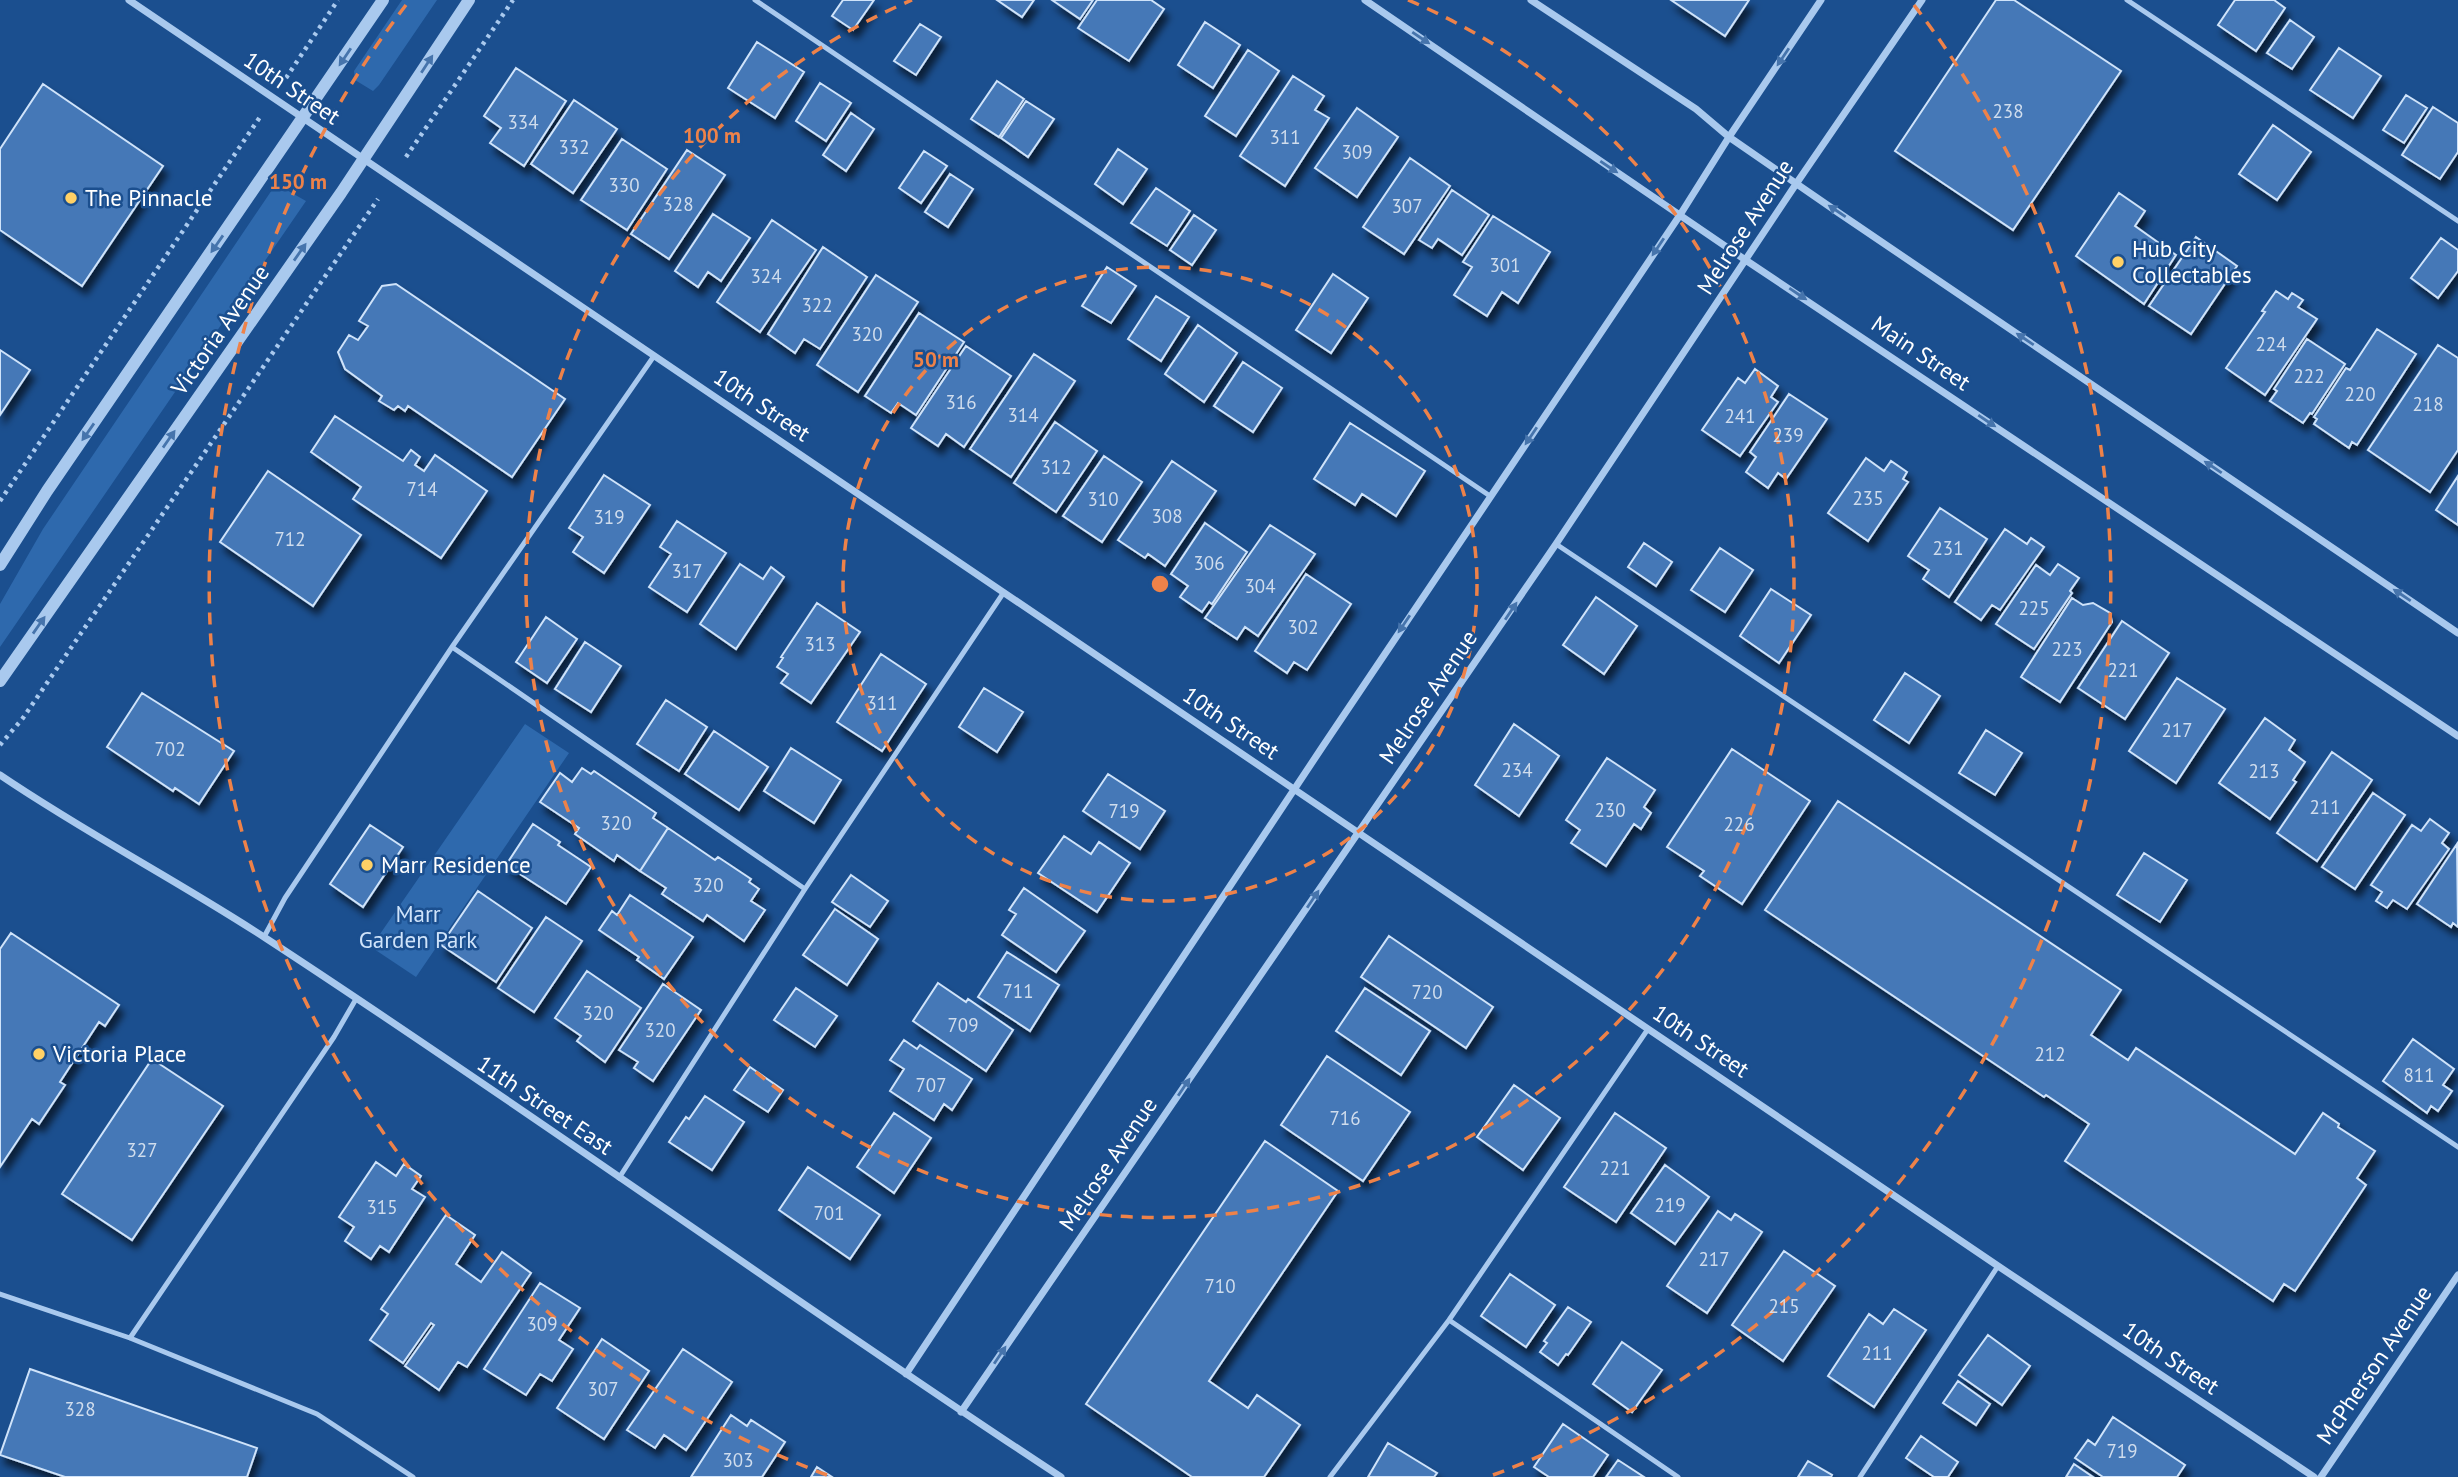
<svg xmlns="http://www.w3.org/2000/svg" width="2458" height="1477" font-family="'PT Sans',sans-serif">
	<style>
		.green { fill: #2e69ad }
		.building { fill: #4478b7; stroke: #cfe3fa; stroke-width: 2; filter: url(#shadow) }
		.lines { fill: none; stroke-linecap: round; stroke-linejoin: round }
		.path { stroke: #a9c9ee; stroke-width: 4.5; stroke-dasharray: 3.5 5; stroke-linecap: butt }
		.service { stroke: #a9c9ee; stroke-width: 5 }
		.minor { stroke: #a9c9ee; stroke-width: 7 }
		.tertiary { stroke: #a9c9ee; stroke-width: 12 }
		.oneway { fill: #4674ac }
		.ring { fill: none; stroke: #ee8249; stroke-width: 3.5; stroke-dasharray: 12 9 }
		.poi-dot { fill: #ffd166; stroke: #1b4f8f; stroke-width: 2.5 }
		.labels { text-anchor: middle; stroke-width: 5; stroke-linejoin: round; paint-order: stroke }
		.number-label { font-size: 19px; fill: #d0dded }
		.street-label { font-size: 23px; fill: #fff; stroke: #1b4f8f }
		.poi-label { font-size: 23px; fill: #fff; stroke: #1b4f8f; text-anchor: start }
		.park-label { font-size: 23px; fill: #cfe3fa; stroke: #1b4f8f }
		.centre { fill: #ee8249; stroke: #1b4f8f; stroke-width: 3.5 }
		.ring-label { font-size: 21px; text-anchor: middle; font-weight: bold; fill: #ee8249; stroke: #1b4f8f; stroke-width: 5; stroke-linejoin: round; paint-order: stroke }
	</style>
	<defs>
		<filter id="shadow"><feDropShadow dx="4.5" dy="8" stdDeviation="3.5" flood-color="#0009"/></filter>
	</defs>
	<rect width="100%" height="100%" fill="#1b4f8f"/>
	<!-- green -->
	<path class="green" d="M402 0H437L379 85 373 91 355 80 354 71Z
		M276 184 306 201 0 647V604L43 529Z
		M525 724 569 753 416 977 371 947Z"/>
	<!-- building -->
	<path class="building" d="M843 0H874L853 30 832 16Z
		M997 0H1034L1022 17Z
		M1052 0H1093L1080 19Z
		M1097 0H1151L1164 9 1129 61 1078 28Z
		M1671 0H1749L1725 36Z
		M1996 0H2014L2121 71 2013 230 1895 151Z
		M2235 0H2274L2285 8 2256 51 2218 25Z
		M2290 20 2314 37 2292 69 2267 53Z
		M1205 22 1240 45 1213 88 1178 65Z
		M920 24 941 37 916 75 894 61Z
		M757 42 804 72 775 118 728 88Z
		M2339 48 2381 76 2353 118 2310 90Z
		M1248 50 1279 71 1236 136 1205 116Z
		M516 68 566 101 524 166 490 143 501 128 484 116Z
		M1293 76 1324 96 1315 110 1329 118 1285 186 1240 156Z
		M997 81 1024 99 999 137 971 119Z
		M820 83 851 103 826 141 796 121Z
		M43 84 163 166 82 286 0 230V149Z
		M2406 95 2427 108 2404 143 2383 130Z
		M574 100 617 129 573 193 531 164Z
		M1026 101 1054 119 1028 157 1001 138Z
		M2433 107 2458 123V152L2440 179 2402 155Z
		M1357 108 1398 137 1357 197 1315 168Z
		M851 113 874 129 846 171 823 155Z
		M2273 125 2311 152 2277 200 2239 174Z
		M622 139 667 169 627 230 581 200Z
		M1118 149 1147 169 1123 204 1095 184Z
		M687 150 725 175 669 259 631 234Z
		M924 151 947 166 921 203 899 188Z
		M1410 158 1450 186 1404 254 1363 227Z
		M950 174 973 189 948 227 925 212Z
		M1156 188 1190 211 1167 246 1131 223Z
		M1452 190 1489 215 1462 255 1438 239 1432 248 1419 240Z
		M2119 193 2145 211 2135 226 2176 255 2144 304 2076 256Z
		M713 214 750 238 721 281 708 272 698 287 675 271Z
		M1194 215 1216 230 1192 265 1170 250Z
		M1493 216 1550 252 1518 303 1502 292 1487 316 1454 295 1472 267 1463 262Z
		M772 220 816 250 760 332 717 302Z
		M2196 237 2237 266 2191 334 2149 306Z
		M2441 238 2458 250V271L2438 298 2411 278Z
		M823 247 867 277 820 349 804 339 795 353 768 334Z
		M1107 267 1136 286 1111 323 1082 306Z
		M1333 274 1368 298 1331 353 1296 330Z
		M876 275 918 302 858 392 817 365Z
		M396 284 565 399 512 477 408 406 405 411 398 406 394 410 379 401 382 396 345 369 338 352 349 335 358 340 368 326 359 321 382 286Z
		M2276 291 2288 299 2292 293 2303 300 2298 307 2317 319 2265 395 2226 368 2265 312 2262 311Z
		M1156 296 1189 317 1161 361 1128 339Z
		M919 313 964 342 916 415 898 403 891 413 865 396Z
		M1198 325 1237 353 1204 402 1165 374Z
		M2377 329 2416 354 2357 445 2352 442 2349 448 2314 424 2317 419 2314 417 2346 368 2350 370Z
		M2307 339 2345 364 2312 414 2310 413 2303 423 2270 401 2277 391 2274 389Z
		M2438 345 2458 358V450L2430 492 2368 450Z
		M966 346 1011 376 964 447 946 434 938 446 911 428Z
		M0 350 30 370 0 415Z
		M1034 354 1075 381 1011 477 970 449Z
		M1243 362 1282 388 1253 432 1214 406Z
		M1755 369 1778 386 1771 397 1778 402 1740 456 1702 430 1738 378 1745 383Z
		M1789 394 1827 419 1786 479 1778 473 1768 488 1746 472 1756 457 1750 452Z
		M335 416 403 461 411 450 420 457 415 465 424 471 435 455 487 491 441 558 353 499 361 487 311 452Z
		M1055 422 1097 451 1056 512 1014 483Z
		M1350 423 1425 471 1396 516 1362 494 1355 505 1314 479Z
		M1104 456 1142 482 1102 542 1063 516Z
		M1866 458 1884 471 1891 461 1907 472 1903 479 1908 482 1868 541 1828 513Z
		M1172 461 1216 491 1165 566 1148 554 1145 558 1118 540Z
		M268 471 361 535 313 606 220 542Z
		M604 475 650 505 604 573 573 552 583 537 569 528Z
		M2458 476V525L2436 510Z
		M1940 508 1987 539 1949 597 1923 579 1929 570 1908 556Z
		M677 521 726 553 687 612 649 587 671 554 660 547Z
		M1205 523 1247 552 1212 604 1209 602 1202 612 1180 597 1188 586 1171 574Z
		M1270 525 1315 554 1258 636 1245 627 1237 639 1205 618Z
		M2005 529 2027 544 2031 538 2044 547 2000 610 1992 605 1981 620 1955 602Z
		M1644 543 1672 562 1656 586 1628 567Z
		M1720 548 1753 570 1725 612 1691 590Z
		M740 564 763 579 771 567 784 577 736 649 700 624Z
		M2058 564 2079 578 2070 591 2072 593 2034 649 1996 624 2036 565 2050 575Z
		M1306 574 1351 604 1307 670 1294 662 1287 673 1255 651Z
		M1771 589 1811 615 1779 663 1740 636Z
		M1596 597 1637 626 1604 674 1563 645Z
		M2072 598 2083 605 2093 603 2110 613 2112 622 2060 702 2021 677Z
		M817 603 860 632 811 703 781 683 788 674 777 667 783 658 781 657Z
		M546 617 577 639 547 683 516 662Z
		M2122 621 2169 653 2125 719 2078 688Z
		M585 642 621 666 591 712 555 689Z
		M881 654 926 684 882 751 837 722Z
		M1905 673 1940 696 1909 743 1874 720Z
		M2177 678 2225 709 2176 783 2129 751Z
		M984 688 1023 712 997 752 959 727Z
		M142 693 234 751 199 804 175 788 173 791 107 747Z
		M666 700 707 727 679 771 637 744Z
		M2265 718 2295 740 2289 750 2305 762 2293 780 2296 782 2270 819 2219 783Z
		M1514 724 1559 756 1519 816 1475 785Z
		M1986 730 2022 753 1995 795 1959 773Z
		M714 731 768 767 739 810 685 774Z
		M791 748 841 780 814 823 764 791Z
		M1732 749 1810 801 1742 904 1700 876 1704 871 1667 847Z
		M2332 752 2372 780 2317 861 2277 833Z
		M1607 758 1655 790 1644 807 1651 813 1641 829 1634 824 1606 866 1571 843 1580 830 1566 820Z
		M582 768 591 774 594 771 656 813 653 818 668 828 640 871 617 855 614 861 575 834 579 828 540 802 560 773 572 782Z
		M1108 774 1165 811 1140 849 1083 811Z
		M2373 793 2405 815 2355 889 2322 867Z
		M1838 801 2121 990 2091 1035 2128 1060 2136 1048 2295 1154 2323 1113 2339 1124 2338 1127 2375 1151 2357 1178 2366 1185 2295 1291 2284 1284 2273 1301 2065 1161 2089 1124 2046 1095 2044 1097 1765 910Z
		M2430 819 2449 833 2442 843 2449 849 2407 909 2393 900 2387 908 2376 901 2382 892 2371 885 2412 825 2421 831Z
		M533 824 560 842 558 845 591 867 566 904 506 865Z
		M370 825 403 847 363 907 330 884Z
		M668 828 715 860 718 857 751 879 749 882 759 889 751 901 765 910 744 941 707 915 703 921 662 894 666 888 640 871Z
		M1064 836 1091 854 1099 842 1130 863 1097 912 1038 873Z
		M2457 844 2458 927 2453 923 2451 927 2417 904Z
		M2144 853 2187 880 2160 922 2117 895Z
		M851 875 888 901 870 927 832 902Z
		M1024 888 1085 931 1056 972 1002 935 1016 914 1009 910Z
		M478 891 532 928 496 982 441 945Z
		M630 895 693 937 664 979 637 960 639 957 599 930 612 911 617 915Z
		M835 909 878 939 847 985 803 955Z
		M546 917 582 941 534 1012 498 988Z
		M11 933 119 1005 105 1026 99 1022 60 1082 65 1085 39 1124 32 1119 0 1167V949Z
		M1389 936 1493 1007 1466 1048 1361 977Z
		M1007 952 1059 985 1030 1031 978 997Z
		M587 971 641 1008 605 1062 577 1041 581 1036 555 1018Z
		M938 983 966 1002 968 999 1013 1030 986 1071 913 1021Z
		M663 984 701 1010 653 1081 634 1068 638 1062 619 1050Z
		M796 988 837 1016 815 1047 774 1020Z
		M1365 988 1430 1031 1401 1075 1336 1031Z
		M2413 1039 2454 1069 2443 1085 2452 1091 2438 1111 2431 1106 2427 1113 2383 1081Z
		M904 1040 917 1049 920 1045 972 1079 952 1110 944 1104 934 1120 890 1091 904 1069 890 1060Z
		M1327 1056 1410 1112 1363 1181 1281 1125Z
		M152 1059 223 1106 132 1240 62 1194Z
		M750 1067 783 1090 768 1112 734 1090Z
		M1514 1085 1560 1118 1523 1170 1477 1137Z
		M705 1096 744 1122 712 1170 669 1142 686 1117 689 1119Z
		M894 1113 931 1138 894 1193 857 1167Z
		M1615 1113 1666 1148 1616 1222 1564 1187Z
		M1265 1141 1338 1191 1209 1381 1248 1408 1257 1395 1300 1425 1264 1477H1192L1086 1404Z
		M376 1162 396 1176 404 1164 421 1176 412 1189 425 1197 389 1252 380 1246 371 1259 345 1241 354 1227 339 1217Z
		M1665 1165 1709 1197 1675 1244 1631 1213Z
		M808 1167 880 1215 850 1259 779 1210Z
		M1718 1211 1731 1220 1735 1214 1762 1232 1707 1313 1667 1286Z
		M446 1215 475 1235 456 1264 481 1282 502 1252 531 1273 467 1367 458 1362 439 1390 405 1366 434 1325 431 1323 403 1363 370 1340 388 1314 381 1309Z
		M1784 1251 1835 1286 1783 1361 1732 1325Z
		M1510 1274 1555 1305 1526 1347 1481 1316Z
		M540 1283 580 1308 559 1340 573 1349 552 1381 540 1374 526 1395 484 1369Z
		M1568 1307 1591 1322 1568 1355 1566 1354 1558 1365 1540 1352 1547 1343 1544 1341Z
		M1894 1309 1926 1330 1874 1407 1828 1376 1869 1314 1883 1324Z
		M1988 1335 2030 1366 2002 1405 1959 1375Z
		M602 1339 649 1371 604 1439 557 1408Z
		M1622 1342 1662 1370 1632 1412 1593 1384Z
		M683 1349 732 1382 686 1450 664 1435 655 1448 627 1430Z
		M30 1369 257 1448 247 1477H65L0 1455Z
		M1958 1381 1990 1404 1976 1425 1943 1403Z
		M731 1415 747 1426 751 1420 785 1442 762 1477H691Z
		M2113 1417 2185 1465 2177 1477H2103L2075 1458 2088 1440 2095 1445Z
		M1563 1424 1608 1455 1593 1477H1549L1534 1467Z
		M1921 1436 1958 1462 1948 1477H1934L1906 1458Z
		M1388 1443 1437 1473 1434 1477H1368Z
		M1618 1460 1644 1477H1606Z
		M1808 1461 1832 1475 1831 1477H1798Z
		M2074 1464 2093 1477H2066Z
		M817 1467 832 1477H811Z"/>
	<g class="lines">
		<!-- path -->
		<path class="path" d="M286 78 338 0
			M406 157 513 0
			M0 501 260 117
			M0 745 23 718 378 199"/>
		<!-- service -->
		<path class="service" d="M755 0 1490 496
			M2127 0 2458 221
			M1556 544 2458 1147
			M452 647 805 889
			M264 937 285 898 452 647 654 356
			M619 1178 805 889 1004 592
			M0 1294 130 1338 317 1414 413 1477
			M1449 1320 1678 1477
			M130 1338 334 1037 356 999
			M1330 1477 1449 1320 1648 1029
			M1860 1477 1998 1266"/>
		<!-- minor -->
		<path class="minor" d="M129 0 1998 1266 2314 1477
			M1365 0 1747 261 2458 736
			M1531 0 1696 109 1729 137 1836 211 2458 633
			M0 775C87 834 180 882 267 939 535 1114 794 1302 1061 1477
			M906 1374 1323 746 1680 215 1729 137 1821 0
			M961 1412 1556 544 1796 184 1922 0
			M2321 1477 2458 1275"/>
		<!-- tertiary -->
		<path class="tertiary" d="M0 565 47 491 383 0
			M0 681 341 193 469 0"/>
	</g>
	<!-- one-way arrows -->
	<defs><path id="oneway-solid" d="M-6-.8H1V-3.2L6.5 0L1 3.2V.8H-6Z" transform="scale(1.75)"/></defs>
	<g class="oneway">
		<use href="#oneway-solid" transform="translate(1421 38) rotate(34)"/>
		<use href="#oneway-solid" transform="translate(345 57) rotate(124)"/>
		<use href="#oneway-solid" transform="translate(1783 57) rotate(124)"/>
		<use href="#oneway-solid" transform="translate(427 64) rotate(-57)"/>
		<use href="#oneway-solid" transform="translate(1609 167) rotate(34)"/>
		<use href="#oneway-solid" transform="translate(1837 211) rotate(-146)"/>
		<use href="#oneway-solid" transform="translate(217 244) rotate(125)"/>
		<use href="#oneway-solid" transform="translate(1658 247) rotate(124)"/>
		<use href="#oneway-solid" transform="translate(300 252) rotate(-55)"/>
		<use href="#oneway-solid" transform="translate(1798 294) rotate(34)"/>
		<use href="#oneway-solid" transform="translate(2025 339) rotate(-146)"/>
		<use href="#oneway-solid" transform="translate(1987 421) rotate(34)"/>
		<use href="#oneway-solid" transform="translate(88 432) rotate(125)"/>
		<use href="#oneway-solid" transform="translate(1531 436) rotate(124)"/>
		<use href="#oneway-solid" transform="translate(169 439) rotate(-55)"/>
		<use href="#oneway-solid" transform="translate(2213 467) rotate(-146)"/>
		<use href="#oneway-solid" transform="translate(2402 595) rotate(-146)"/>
		<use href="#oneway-solid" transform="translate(1511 611) rotate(-56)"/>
		<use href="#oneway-solid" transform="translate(1404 624) rotate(124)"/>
		<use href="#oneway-solid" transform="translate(39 625) rotate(-55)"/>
		<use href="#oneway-solid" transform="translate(1313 899) rotate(-56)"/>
		<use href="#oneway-solid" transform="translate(1184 1087) rotate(-56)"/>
		<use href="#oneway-solid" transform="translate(1000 1355) rotate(-56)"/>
	</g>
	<!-- distance rings -->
	<g class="ring">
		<circle cx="1160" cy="584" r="317"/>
		<path d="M1408 0A634 634 0 1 1 912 0"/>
		<path d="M827 1475A951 951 0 0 1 406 5M1914 5A951 951 0 0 1 1493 1475"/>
	</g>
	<!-- markers -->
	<g class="poi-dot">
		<circle cx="71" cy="198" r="7"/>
		<circle cx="2118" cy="262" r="7"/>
		<circle cx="367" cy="865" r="7"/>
		<circle cx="39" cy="1054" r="7"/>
	</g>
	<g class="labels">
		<!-- number labels -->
		<g class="number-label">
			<text x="2008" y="118">238</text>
			<text x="523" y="129">334</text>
			<text x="1285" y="144">311</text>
			<text x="574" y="154">332</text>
			<text x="1357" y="159">309</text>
			<text x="624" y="192">330</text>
			<text x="678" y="211">328</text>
			<text x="1407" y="213">307</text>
			<text x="1505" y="272">301</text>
			<text x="766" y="283">324</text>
			<text x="817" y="312">322</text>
			<text x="867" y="341">320</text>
			<text x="2271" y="351">224</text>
			<text x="2309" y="383">222</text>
			<text x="2360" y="401">220</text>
			<text x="961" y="409">316</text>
			<text x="2428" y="411">218</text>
			<text x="1023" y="422">314</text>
			<text x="1740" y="423">241</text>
			<text x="1788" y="442">239</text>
			<text x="1056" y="474">312</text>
			<text x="422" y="496">714</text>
			<text x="1868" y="505">235</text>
			<text x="1103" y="506">310</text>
			<text x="1167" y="523">308</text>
			<text x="609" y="524">319</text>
			<text x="290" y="546">712</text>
			<text x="1948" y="555">231</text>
			<text x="1209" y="570">306</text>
			<text x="687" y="578">317</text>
			<text x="1260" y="593">304</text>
			<text x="2034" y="615">225</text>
			<text x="1303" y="634">302</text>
			<text x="820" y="651">313</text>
			<text x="2067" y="656">223</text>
			<text x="2123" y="677">221</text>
			<text x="882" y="710">311</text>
			<text x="2177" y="737">217</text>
			<text x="170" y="756">702</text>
			<text x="1517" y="777">234</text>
			<text x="2264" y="778">213</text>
			<text x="2325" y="814">211</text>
			<text x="1610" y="817">230</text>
			<text x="1124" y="818">719</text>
			<text x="616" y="830">320</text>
			<text x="1739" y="831">226</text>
			<text x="708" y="892">320</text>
			<text x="1018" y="998">711</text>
			<text x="1427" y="999">720</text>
			<text x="598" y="1020">320</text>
			<text x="963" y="1032">709</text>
			<text x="660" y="1037">320</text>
			<text x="2050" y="1061">212</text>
			<text x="2419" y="1082">811</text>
			<text x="931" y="1092">707</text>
			<text x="1345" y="1125">716</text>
			<text x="142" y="1157">327</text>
			<text x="1615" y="1175">221</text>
			<text x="1670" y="1212">219</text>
			<text x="382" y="1214">315</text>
			<text x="829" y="1220">701</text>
			<text x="1714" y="1266">217</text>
			<text x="1220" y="1293">710</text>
			<text x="1784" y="1313">215</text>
			<text x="542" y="1331">309</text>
			<text x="1877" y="1360">211</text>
			<text x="603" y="1396">307</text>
			<text x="80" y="1416">328</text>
			<text x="2122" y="1458">719</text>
			<text x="738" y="1467">303</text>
		</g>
		<!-- street labels -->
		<g class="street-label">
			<text transform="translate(292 88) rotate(34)" y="8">10th Street</text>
			<text transform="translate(1745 227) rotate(-57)" y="8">Melrose Avenue</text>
			<text transform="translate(220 330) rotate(-55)" y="8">Victoria Avenue</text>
			<text transform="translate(1921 353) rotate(34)" y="8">Main Street</text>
			<text transform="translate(762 405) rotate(34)" y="8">10th Street</text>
			<text transform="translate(1428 697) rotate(-56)" y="8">Melrose Avenue</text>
			<text transform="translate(1231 723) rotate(34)" y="8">10th Street</text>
			<text transform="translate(1701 1041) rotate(34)" y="8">10th Street</text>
			<text transform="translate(545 1105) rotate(34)" y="8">11th Street East</text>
			<text transform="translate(1108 1164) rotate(-56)" y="8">Melrose Avenue</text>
			<text transform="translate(2171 1358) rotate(34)" y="8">10th Street</text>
			<text transform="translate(2374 1365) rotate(-56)" y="8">McPherson Avenue</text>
		</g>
		<!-- poi labels -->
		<g class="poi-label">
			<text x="85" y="206">The Pinnacle</text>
			<text x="2132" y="257">Hub City<tspan x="2132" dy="26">Collectables</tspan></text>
			<text x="381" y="873">Marr Residence</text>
			<text x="53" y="1062">Victoria Place</text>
		</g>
		<!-- park labels -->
		<g class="park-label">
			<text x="418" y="922">Marr<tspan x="418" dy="26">Garden Park</tspan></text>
		</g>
	</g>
	<circle cx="1160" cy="584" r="10" class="centre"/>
	<g class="ring-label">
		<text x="712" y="143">100 m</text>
		<text x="298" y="189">150 m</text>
		<text x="936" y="367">50 m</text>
	</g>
</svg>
